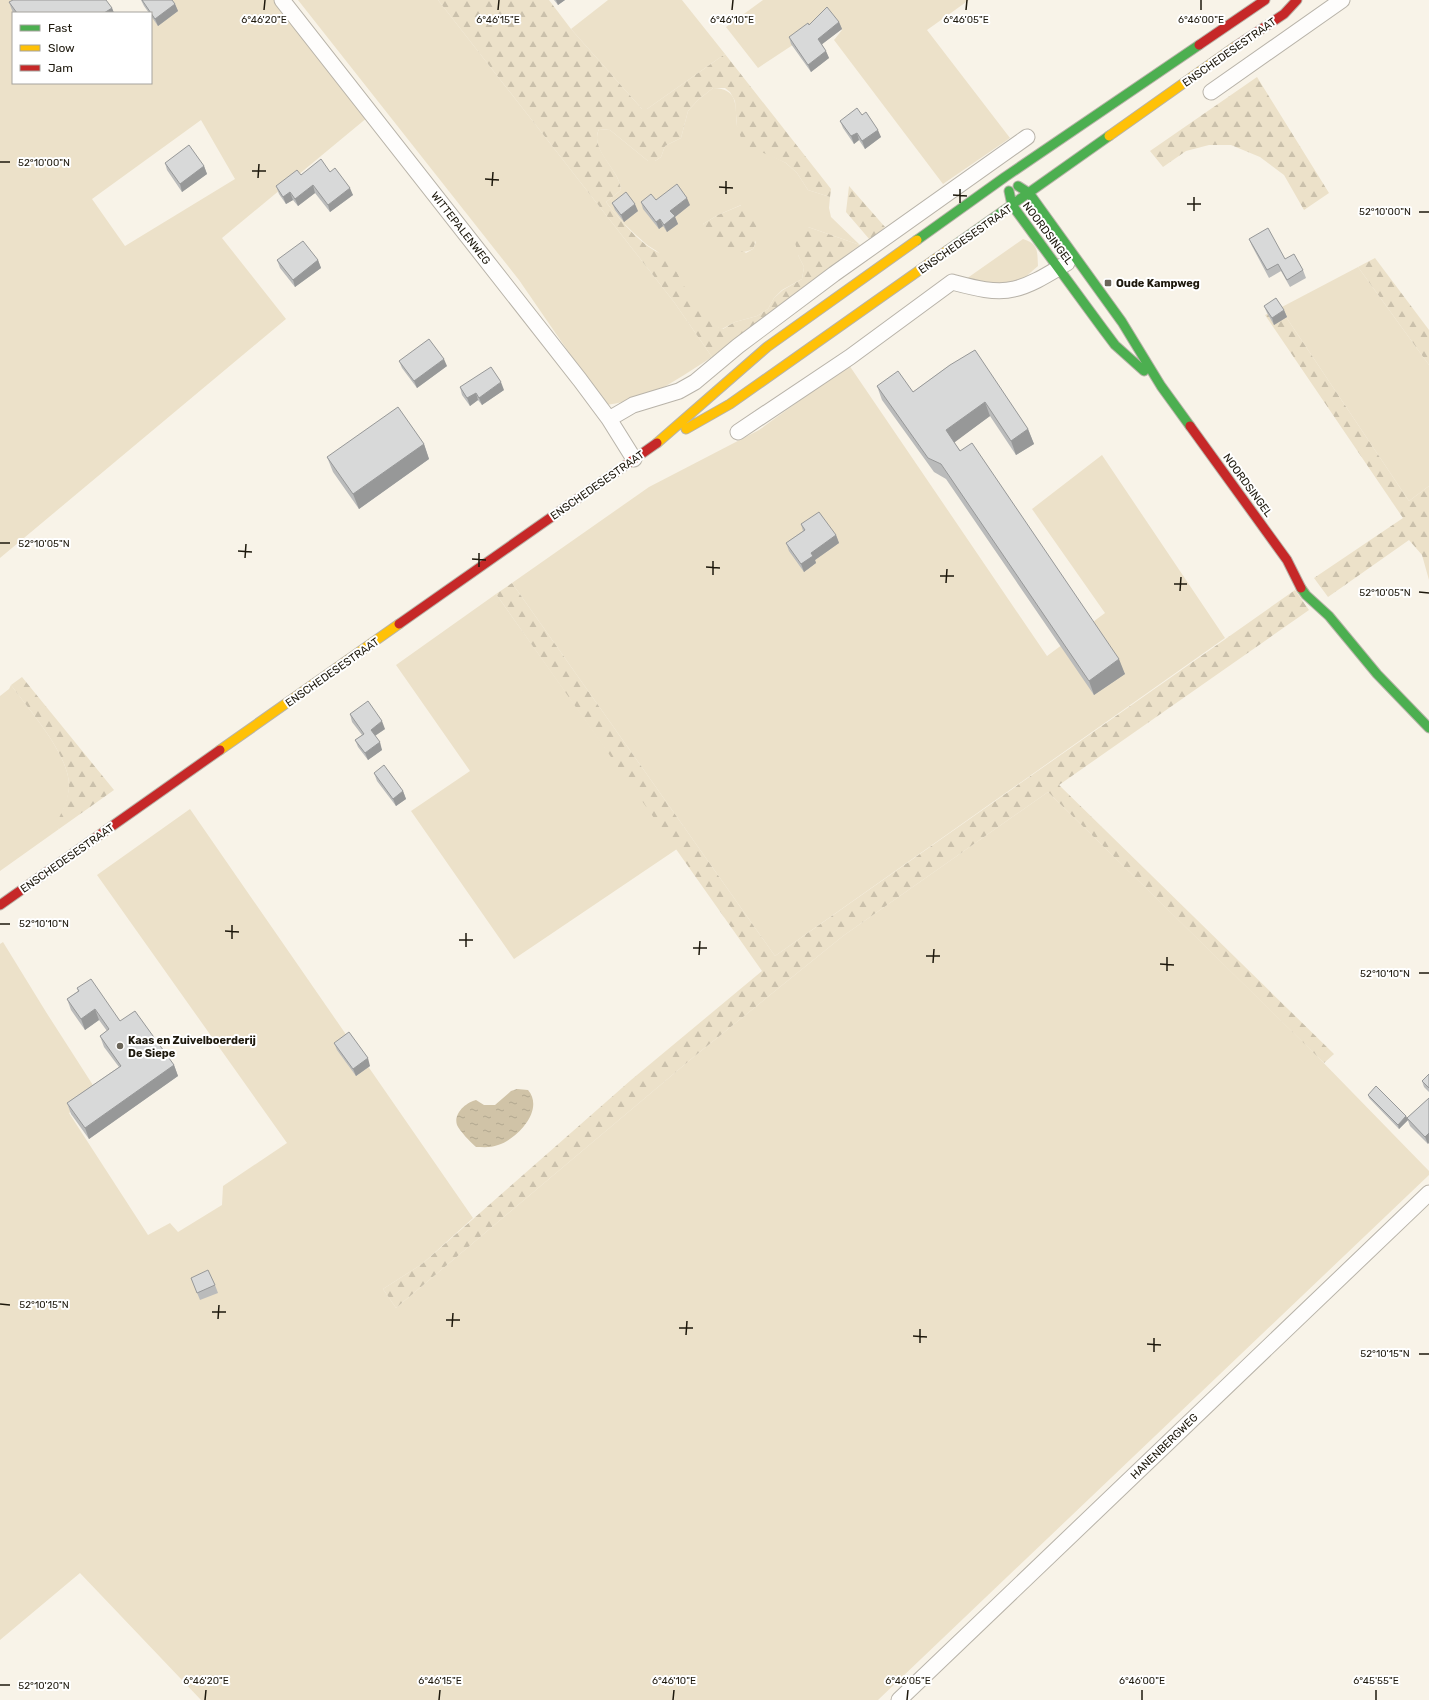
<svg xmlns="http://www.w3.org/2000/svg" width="1429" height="1700" font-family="Rubik,sans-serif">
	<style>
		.green { fill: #ece1c9; fill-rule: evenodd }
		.forest { fill: url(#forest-firs) }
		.water { fill: url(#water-ripples) }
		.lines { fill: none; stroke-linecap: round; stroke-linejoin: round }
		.street-casing { stroke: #b8b3a9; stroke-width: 17 }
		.fast-casing { stroke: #b8b3a9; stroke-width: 11 }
		.slow-casing { stroke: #b8b3a9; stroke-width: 11 }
		.jam-casing { stroke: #b8b3a9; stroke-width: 11 }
		.street { stroke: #fefdfc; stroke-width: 15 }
		.fast { stroke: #4caf50; stroke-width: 9 }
		.slow { stroke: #ffc107; stroke-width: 9 }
		.jam { stroke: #c62828; stroke-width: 9 }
		.wall { fill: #babbbb }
		.shaded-wall { fill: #979898 }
		.building { fill: #d8d9d9; stroke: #979898 }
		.ticks { fill: none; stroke: #1d180c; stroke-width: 1.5 }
		.poi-dot { fill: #6a6559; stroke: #fff; stroke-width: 1.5 }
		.labels { text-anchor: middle; stroke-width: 4; stroke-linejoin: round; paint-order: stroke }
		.street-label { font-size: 11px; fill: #1d180c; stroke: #fff }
		.poi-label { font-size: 11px; font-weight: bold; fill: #1d180c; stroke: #fff; text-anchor: start }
		.ticks-label { font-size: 10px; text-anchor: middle; fill: #1d180c; stroke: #fff; stroke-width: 4; stroke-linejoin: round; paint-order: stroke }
	</style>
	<defs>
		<pattern id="forest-firs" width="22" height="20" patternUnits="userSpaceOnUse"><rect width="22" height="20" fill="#ece1c9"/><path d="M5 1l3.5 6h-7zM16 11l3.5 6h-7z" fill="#cac0ab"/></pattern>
		<pattern id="water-ripples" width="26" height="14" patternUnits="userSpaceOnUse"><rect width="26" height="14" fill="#d0c3a7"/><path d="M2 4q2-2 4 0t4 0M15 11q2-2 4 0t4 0" fill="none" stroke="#b2a78f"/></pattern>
	</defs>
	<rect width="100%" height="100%" fill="#f8f3e8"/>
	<!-- green -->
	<path class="green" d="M0 0H29L39 13H13V83H151V13H147L165 0H276L368 117 222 238 286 319 0 558ZM201 120 235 179 125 246 92 199Z
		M298 0H438L674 302 712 357C693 369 674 382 653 393 645 398 615 404 605 405L519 280Z
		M608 0H682L725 54 647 109H642L571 29Z
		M763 0H969L927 30 1010 138 943 184 834 40 842 30 830 14 817 29 758 68 726 27Z
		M713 88C739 89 735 105 737 126L772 156 786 163 797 173 808 190 830 197 829 208 831 217 860 245 808 227 798 255 804 267 802 279 782 290 774 298 768 309 757 316 735 322 722 329C697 322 680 274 661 255 657 250 651 248 646 244 631 231 618 218 606 202L621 190C620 169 589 151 599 129L610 130 648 161H655L661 157 665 146 681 138 688 111 698 100ZM741 205 756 242 753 249 746 253 703 224 718 215Z
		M1023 239C1039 244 1037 251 1038 266L1022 280 1003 285 966 279Z
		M1358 267 1429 365V486L1409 501 1280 308Z
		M849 365 1047 656 1105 613 1032 509 1102 455 1225 638 775 956 512 583 649 487 759 430Z
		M496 594 677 849 514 959 411 811 470 771 396 665Z
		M11 685C29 710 71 756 69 788 68 802 62 813 56 825L59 829 0 871V696L9 689Z
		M1048 792 1313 1052 1429 1171V1175L878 1700H201L80 1573 0 1640V944L3 942 46 1012 98 1093 69 1113 148 1235 170 1223 178 1232 222 1205 223 1186 287 1143 97 875 190 809 473 1218 422 1264 383 1289 396 1308 696 1055 843 936Z"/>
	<!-- forest -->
	<path class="forest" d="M438 0H549L571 29 642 109H647L725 54 831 189 830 197 808 190 797 173 786 163 750 147 741 138 737 126 735 101 730 92 725 88H713L698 100 688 111 681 138 665 146 661 157 655 161H648L610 130 599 129C589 150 620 169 621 190L606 202C620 220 645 251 668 256 680 277 699 322 723 329L735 322 757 316 768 309 774 298 783 290 802 279 804 267 798 255 795 242 796 230 801 227H808L860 245 712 357 674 302Z
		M1257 77 1329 193 1304 210 1284 175 1260 157 1231 145H1209L1186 151 1163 167 1150 151Z
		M849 186 885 227 870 240 846 212Z
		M744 204C756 223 762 227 753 249 732 260 716 238 703 224L718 215Z
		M1375 258 1429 330V365L1358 267Z
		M1280 308 1409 501 1429 486V580L1422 555 1409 540 1328 597 1314 578 1403 518 1265 315Z
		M512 583 775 956 1295 590 1309 610 1059 785 1334 1054 1324 1063 1048 792 843 936 696 1055 396 1308 383 1289 422 1264 631 1080 762 971 496 594Z
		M22 677 114 790 59 829 55 825C62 813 67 802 69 788 71 756 29 710 11 685Z"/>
	<!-- water -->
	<path class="water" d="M517 1089 528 1090C545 1110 517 1139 498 1145 491 1148 483 1147 476 1147 471 1143 459 1130 457 1125 453 1113 467 1102 476 1100L484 1105H495L511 1091Z"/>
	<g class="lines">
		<defs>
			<path id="street" d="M282 0 580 380 609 419 634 459
				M1211 92 1342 0
				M609 419 633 405 679 391 695 382 738 346 834 274 1027 137
				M738 432 850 357 952 282C971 287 995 294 1014 289 1032 285 1050 273 1067 263
				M899 1700 1429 1193"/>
			<path id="fast" d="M1018 186 1029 193 1122 322 1161 386 1190 426
				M1009 191 1012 205 1103 329 1115 345 1144 371
				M917 240 1005 177 1199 45
				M948 250 1109 136
				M1301 588 1306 595 1329 616 1377 674 1429 728"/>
			<path id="slow" d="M1109 136 1236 46
				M686 429 730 404 948 250
				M657 443 767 347 917 240
				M220 750 399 624"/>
			<path id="jam" d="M1199 45 1265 0
				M1236 46 1284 14 1297 0
				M1190 426 1287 560 1301 588
				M399 624 657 443
				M0 905 220 750"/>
		</defs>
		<!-- street casing -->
		<use href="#street" class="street-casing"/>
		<!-- fast casing -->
		<use href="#fast" class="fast-casing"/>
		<!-- slow casing -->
		<use href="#slow" class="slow-casing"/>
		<!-- jam casing -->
		<use href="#jam" class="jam-casing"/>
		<!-- street -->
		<use href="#street" class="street"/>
		<!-- fast -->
		<use href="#fast" class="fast"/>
		<!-- slow -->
		<use href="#slow" class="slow"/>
		<!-- jam -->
		<use href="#jam" class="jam"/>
	</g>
	<!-- wall -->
	<path class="wall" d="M141 0H172L175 4 178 11 158 26 151 16V13H149L144 6Z
		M554 0H565L558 5Z
		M9 2 112 8 114 13H13Z
		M839 22 842 29 822 44 829 58 811 72 791 44 789 37 809 25Z
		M862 115 881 137 865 149 859 140 854 144 843 128 840 121Z
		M165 163 204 166 207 174 182 192 167 170Z
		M330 172 353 195 330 212 315 193 298 206 293 200 286 204 279 194 276 186 301 175Z
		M656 200 690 205 675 217 678 224 667 232 663 226 659 229 643 209 641 202Z
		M612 203 638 211 624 222 615 210Z
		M1249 239 1303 270 1306 278 1290 287 1281 271 1269 278 1252 246Z
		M277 260H318L321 268 295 287 280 268Z
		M1264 306 1284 310 1287 317 1274 325 1267 313Z
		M399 361 447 366 417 388 402 368Z
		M950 365 1028 429 1034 444 1016 455 990 416 954 442 1125 674 1094 695 946 479 934 472 882 400 877 386 913 392Z
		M460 387 504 390 482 405 478 400 470 406 462 395Z
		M424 444 429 459 359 509 333 472 327 457Z
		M801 524 836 535 839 543 815 560 816 563 804 572 789 551 786 543 803 531Z
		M350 714 385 729 375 736 382 750 368 760 358 747 355 740 362 735 352 722Z
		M374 773 403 791 406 799 396 806 377 781Z
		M77 988 120 1021 174 1065 178 1076 89 1139 71 1114 67 1103 119 1067 104 1047 100 1036 107 1031 99 1020 85 1030 71 1010 67 999 78 991Z
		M334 1043 370 1066 356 1076 337 1050Z
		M1429 1074V1092L1424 1087 1422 1081Z
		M1368 1095 1406 1116 1408 1120 1399 1129 1369 1098Z
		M1429 1098 1428 1144 1410 1126 1407 1118Z
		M191 1278 215 1285 218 1293 200 1300Z"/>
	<!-- shaded-wall -->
	<path class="shaded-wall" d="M556 0H565L558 5Z
		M175 4 178 11 158 26 155 19Z
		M112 8 114 13H104Z
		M839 22 842 29 821 45 818 39Z
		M826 51 829 58 811 72 808 65Z
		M878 130 881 137 865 149 862 141Z
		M857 133 859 140 854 144 851 136Z
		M204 166 207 174 182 192 180 184Z
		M313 185 315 193 298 206 295 199Z
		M350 188 353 195 330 212 328 205Z
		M290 192 293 200 286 204 283 197Z
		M687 198 690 205 675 217 678 224 667 232 664 225 670 211Z
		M635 204 638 211 624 222 621 215Z
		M660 219 663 226 659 229 656 222Z
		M318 260 321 268 295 287 293 280Z
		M1284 310 1287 317 1274 325 1272 318Z
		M444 359 447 366 417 388 414 381Z
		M501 382 504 390 482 405 479 398Z
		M476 393 478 400 470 406 467 398Z
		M985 402 990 416 951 445 946 430Z
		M1028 429 1034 444 1016 455 1011 441Z
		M424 444 429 459 359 509 353 494Z
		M836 535 839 543 815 560 816 563 804 572 801 564 811 553Z
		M1119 659 1125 674 1094 695 1089 681Z
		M382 721 385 729 373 737 371 730Z
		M380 742 382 750 368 760 365 753Z
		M403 791 406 799 396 806 393 799Z
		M95 1009 99 1020 85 1030 81 1019Z
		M368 1058 370 1066 356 1076 353 1069Z
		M174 1065 178 1076 89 1139 85 1128Z
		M1406 1116 1408 1120 1399 1129 1398 1125Z
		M1429 1133V1143L1428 1144 1425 1137Z"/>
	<!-- building -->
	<path class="building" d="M13 0H106L112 8 104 13H17L9 2Z
		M142 0H172L175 4 155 19Z
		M827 7 839 22 818 39 826 51 808 65 789 37 808 23 809 25Z
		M857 108 862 115 866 112 878 130 862 141 857 133 851 136 840 121Z
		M189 145 204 166 180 184 165 163Z
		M321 159 330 172 335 168 350 188 328 205 313 185 295 199 290 192 283 197 276 186 297 170 301 175Z
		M677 184 687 198 670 211 675 216 664 225 660 219 656 222 641 202 651 194 656 200Z
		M626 192 635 204 621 215 612 203Z
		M1268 228 1285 259 1294 254 1303 270 1287 280 1278 264 1267 270 1249 239Z
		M303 241 318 260 293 280 277 260Z
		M1276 298 1284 310 1272 318 1264 306Z
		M429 339 444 359 414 381 399 361Z
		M975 350 1028 429 1011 441 985 402 946 430 960 451 972 443 1119 659 1089 681 941 464 928 458 877 386 898 371 913 392 950 365Z
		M491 367 501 382 479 398 476 393 467 398 460 387Z
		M398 407 424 444 353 494 327 457Z
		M819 512 836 535 811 553 813 556 801 564 786 543 805 530 801 524Z
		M368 701 382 721 371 730 380 742 365 753 355 740 364 734 350 714Z
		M384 765 403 791 393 799 374 773Z
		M91 979 120 1021 135 1011 174 1065 85 1128 67 1103 121 1066 100 1036 109 1029 95 1009 81 1019 67 999 79 991 77 988Z
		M349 1032 368 1058 353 1069 334 1043Z
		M1429 1074V1088L1422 1081Z
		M1376 1086 1406 1116 1398 1125 1368 1095Z
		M1429 1098V1133L1425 1137 1407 1118Z
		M208 1270 215 1285 197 1293 191 1278Z"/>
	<!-- ticks -->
	<path class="ticks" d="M264 10 265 0M498 10 499 0M732 10 733 0M966 10 967 0M1201 10V0M0 162H10M252 171H266M258 178 259 164M485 179 499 180M492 186 493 172M719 187 733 188M726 194V181M953 195 967 196M960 203V189M1187 204H1201M1194 211V197M1419 212H1429M0 543H10M238 551 252 552M245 558 246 544M472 559 486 560M479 567V553M706 567 720 568M713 575V561M940 576H954M946 583 947 569M1174 584H1187M1180 591 1181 577M1419 592 1429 593M0 924H10M225 931 239 932M232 939V925M459 940H473M466 947V933M693 948H707M699 955 700 941M926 956H940M933 963 934 949M1160 964 1174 965M1167 971V957M1419 973H1429M0 1304 10 1305M212 1312H226M218 1319 219 1305M446 1320H460M452 1327 453 1313M679 1328H693M686 1335 687 1321M913 1336 927 1337M920 1343V1329M1147 1344 1161 1345M1154 1352V1338M1419 1354H1429M0 1685H10M205 1700 206 1690M439 1700 440 1690M673 1700 674 1690M907 1700 908 1690M1142 1700V1690M1376 1700V1690"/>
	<!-- markers -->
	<g class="poi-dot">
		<rect x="1104" y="279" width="8" height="8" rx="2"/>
		<circle cx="120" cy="1046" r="4"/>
	</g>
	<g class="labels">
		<!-- street labels -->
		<g class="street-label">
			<text transform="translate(1229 52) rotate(-35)" y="4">ENSCHEDESESTRAAT</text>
			<text transform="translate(461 228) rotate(52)" y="4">WITTEPALENWEG</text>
			<text transform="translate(1048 233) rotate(53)" y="4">NOORDSINGEL</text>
			<text transform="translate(965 239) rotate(-35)" y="4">ENSCHEDESESTRAAT</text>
			<text transform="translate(597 485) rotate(-35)" y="4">ENSCHEDESESTRAAT</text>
			<text transform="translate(1248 485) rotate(54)" y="4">NOORDSINGEL</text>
			<text transform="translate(332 672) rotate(-35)" y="4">ENSCHEDESESTRAAT</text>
			<text transform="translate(67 858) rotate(-35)" y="4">ENSCHEDESESTRAAT</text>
			<text transform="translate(1164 1446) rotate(-44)" y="4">HANENBERGWEG</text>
		</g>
		<!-- poi labels -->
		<g class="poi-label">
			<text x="1116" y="287">Oude Kampweg</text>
			<text x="128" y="1044">Kaas en Zuivelboerderij<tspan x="128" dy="13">De Siepe</tspan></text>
		</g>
	</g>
	<g class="ticks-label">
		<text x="264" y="23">6°46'20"E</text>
		<text x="498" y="23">6°46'15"E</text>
		<text x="732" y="23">6°46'10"E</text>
		<text x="966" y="23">6°46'05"E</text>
		<text x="1201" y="23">6°46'00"E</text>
		<text x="44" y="166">52°10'00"N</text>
		<text x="1385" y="215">52°10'00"N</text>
		<text x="44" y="547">52°10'05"N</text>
		<text x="1385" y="596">52°10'05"N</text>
		<text x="44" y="927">52°10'10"N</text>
		<text x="1385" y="977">52°10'10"N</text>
		<text x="44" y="1308">52°10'15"N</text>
		<text x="1385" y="1357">52°10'15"N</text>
		<text x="206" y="1684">6°46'20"E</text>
		<text x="440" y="1684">6°46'15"E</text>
		<text x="674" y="1684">6°46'10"E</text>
		<text x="908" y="1684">6°46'05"E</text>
		<text x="1142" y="1684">6°46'00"E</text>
		<text x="1376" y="1684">6°45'55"E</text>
		<text x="44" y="1689">52°10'20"N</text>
	</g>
	<!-- legend -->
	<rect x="12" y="12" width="140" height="72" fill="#ffffff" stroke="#a5a39e"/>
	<rect x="20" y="25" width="20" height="6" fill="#4caf50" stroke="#a5a39e"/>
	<text x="48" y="32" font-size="12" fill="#1d180c">Fast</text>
	<rect x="20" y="45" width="20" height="6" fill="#ffc107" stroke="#a5a39e"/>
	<text x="48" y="52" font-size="12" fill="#1d180c">Slow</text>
	<rect x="20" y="65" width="20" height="6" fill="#c62828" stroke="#a5a39e"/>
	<text x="48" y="72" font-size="12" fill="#1d180c">Jam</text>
</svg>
